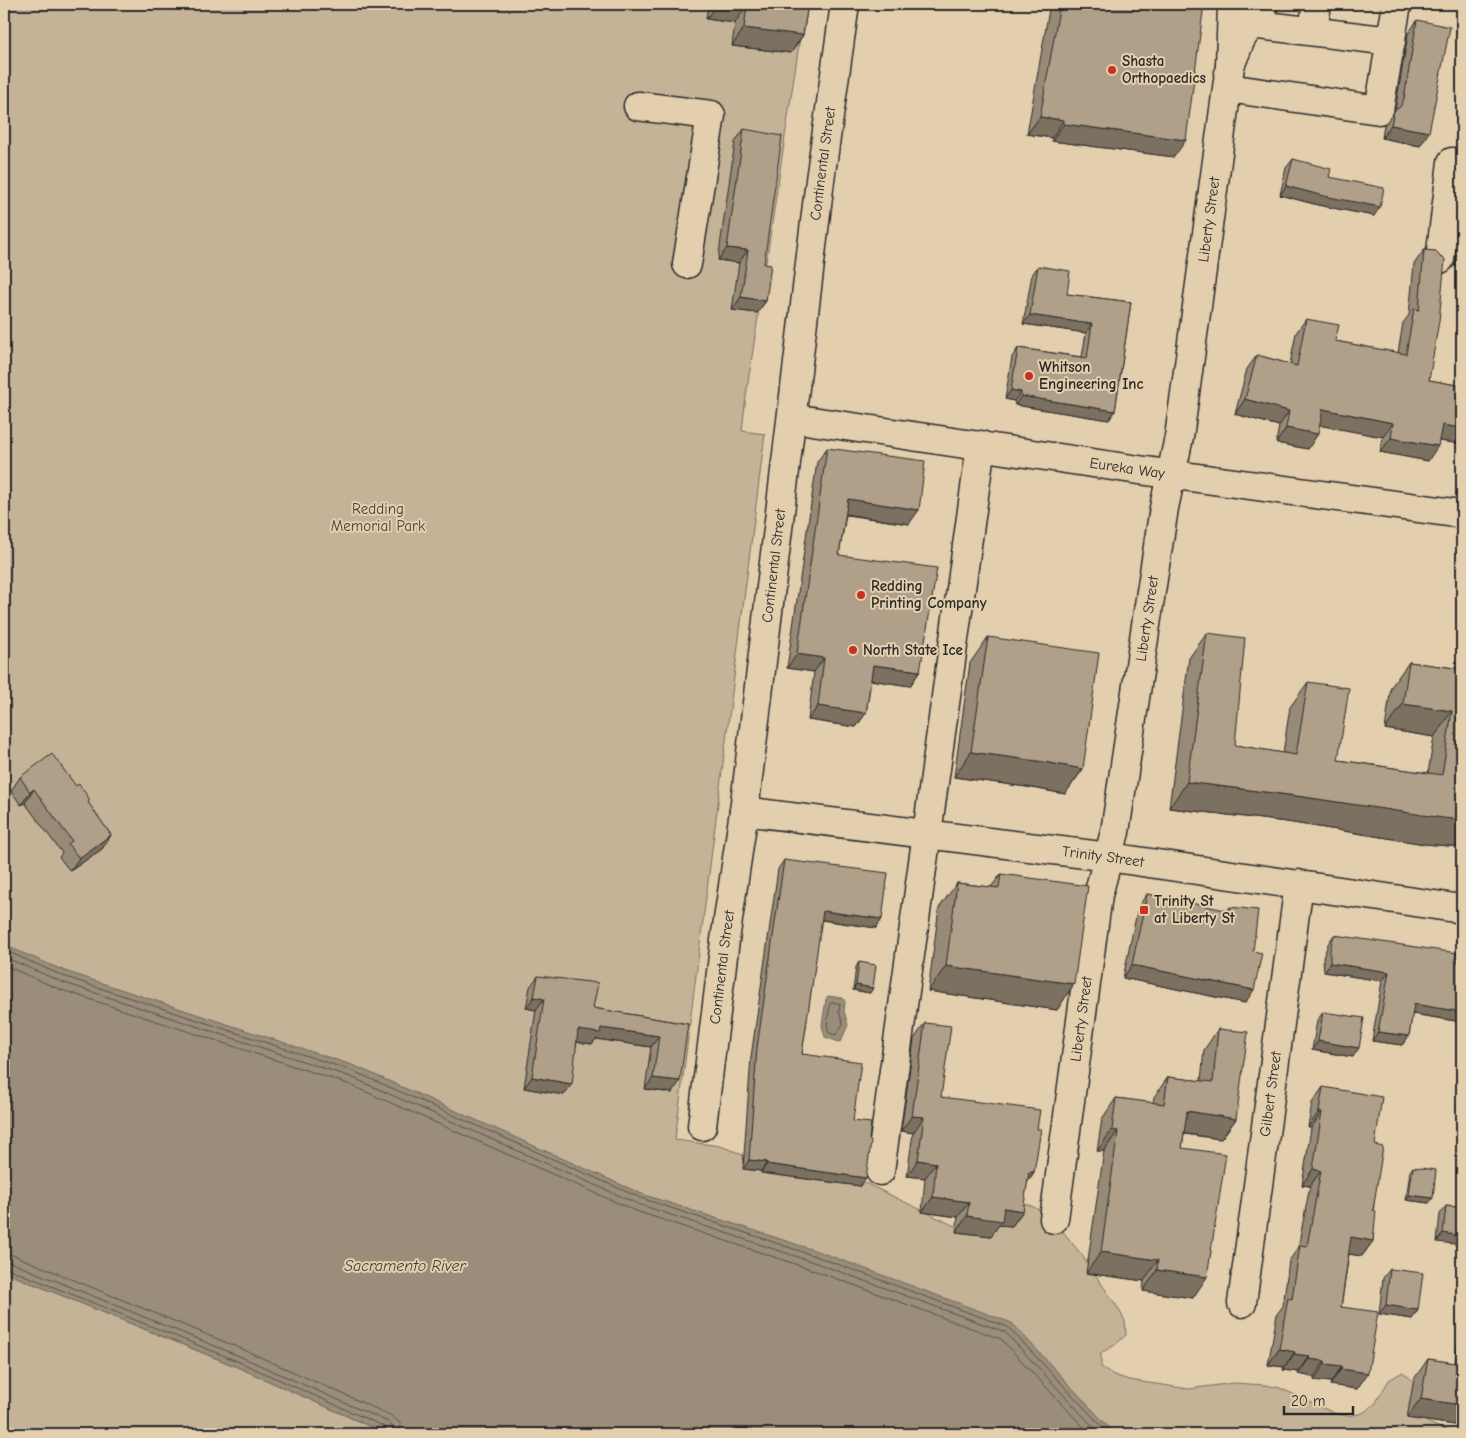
<svg xmlns="http://www.w3.org/2000/svg" width="1466" height="1438" font-family="'Comic Neue',sans-serif">
	<style>
		.green { fill: #c5b398; stroke: #786f62 }
		.water { fill: #9a8d7a; stroke: #6e665a }
		.lines { fill: none; stroke-linecap: round; stroke-linejoin: round }
		.shore { stroke: #57524b; stroke-width: 1 }
		.minor-casing { stroke: #2b2b2b; stroke-width: 31 }
		.highway-casing { stroke: #2b2b2b; stroke-width: 31 }
		.minor { stroke: #e3cead; stroke-width: 28 }
		.highway { stroke: #e3cead; stroke-width: 28 }
		.wall { fill: #978a76; stroke: #2b2b2b }
		.shaded-wall { fill: #7b7060; stroke: #2b2b2b }
		.building { fill: #b0a089; stroke: #2b2b2b }
		.poi-dot { fill: #c8321e; stroke: #e3cead; stroke-width: 2 }
		.labels { text-anchor: middle; stroke-width: 4; stroke-linejoin: round; paint-order: stroke }
		.poi-label { font-size: 15px; font-weight: bold; fill: #2b2b2b; stroke: #e3cead; text-anchor: start }
		.street-label { font-size: 15px; fill: #2b2b2b; stroke: #e3cead }
		.park-label { font-size: 15px; fill: #423f3b; stroke: #e3cead }
		.water-label { font-size: 16px; font-style: italic; fill: #413f3b; stroke: #e3cead }
	</style>
	<rect width="100%" height="100%" fill="#e3cead"/>
	<filter id="ink" filterUnits="userSpaceOnUse"><feTurbulence type="fractalNoise" baseFrequency=".02" numOctaves="2"/><feDisplacementMap in="SourceGraphic" scale="10" xChannelSelector="R" yChannelSelector="G"/><feConvolveMatrix kernelMatrix="1 2 1 2 8 2 1 2 1" color-interpolation-filters="sRGB"/></filter>
	<g filter="url(#ink)">
		<!-- green -->
		<path class="green" d="M4 4H805L746 396 742 431 765 434 675 1140 720 1146 734 1151 788 1176 848 1179 863 1182 959 1228 1012 1205 1027 1204 1040 1210 1052 1218 1081 1254 1118 1308 1125 1321 1126 1335 1115 1345 1101 1353V1367L1114 1375 1129 1380 1189 1389 1234 1383 1265 1385 1280 1388 1334 1413 1348 1416 1363 1413 1375 1404 1389 1380 1403 1372 1415 1383 1418 1413 1429 1423 1455 1434H1084L4 976Z
			M4 1272 235 1366 387 1434H4Z"/>
		<!-- water -->
		<path class="water" d="M4 945 65 971 355 1066 642 1194 820 1252 1012 1323 1115 1434H387L235 1366 4 1272Z
			M828 996 843 998 845 1002 844 1011 848 1025 841 1041 839 1042 825 1037 822 1025 826 999Z"/>
		<g class="lines">
			<!-- shore -->
			<path class="shore" d="M4 950 63 976 353 1071 641 1198 818 1257 1008 1327 1109 1434
				M4 957 62 982 351 1077 638 1204 816 1263 1005 1332 1100 1434
				M4 965 59 989 348 1084 636 1211 813 1270 1001 1339 1090 1434
				M833 1002 840 1004 839 1012 843 1024 836 1035 829 1033 827 1025 830 1004Z
				M4 1254 13 1255 242 1349 390 1415 400 1423 402 1434
				M4 1261 10 1262 239 1356 388 1422 393 1427 395 1434
				M4 1267 237 1361 385 1427 388 1430V1434"/>
			<defs>
				<g id="minor">
					<path d="M1313 30 1317 4"/>
					<path d="M1228 88 1379 110 1397 4"/>
					<path d="M638 106 711 115 687 264"/>
					<path d="M1440 259 1452 162 1462 163"/>
					<path id="s1" d="M792 418 1139 470 1462 514"/>
					<path id="s2" d="M744 811 1109 857 1462 909"/>
					<path id="s3" d="M702 1126 725 940 744 811 820 180 845 4"/>
					<path d="M880 1171 981 445"/>
					<path id="s4" d="M1054 1219 1098 895 1115 832 1152 585 1164 508 1179 437 1230 66 1241 39 1251 24 1391 41"/>
					<path id="s5" d="M1242 1303 1299 884"/>
				</g>
				<path id="highway" d="M1251 24 1264 4
					M1230 66 1232 4"/>
			</defs>
			<!-- minor casing -->
			<use href="#minor" class="minor-casing"/>
			<!-- highway casing -->
			<use href="#highway" class="highway-casing"/>
			<!-- minor -->
			<use href="#minor" class="minor"/>
			<!-- highway -->
			<use href="#highway" class="highway"/>
		</g>
		<!-- wall -->
		<path class="wall" d="M708 4H808L803 35 791 53 732 46 735 23 706 19Z
			M1050 4H1204L1174 157 1052 141V138L1027 134Z
			M1417 20 1420 146 1382 138 1384 125 1395 111 1408 34Z
			M744 129 764 264 766 301 757 313 732 310 739 263 718 260 735 142Z
			M1293 159 1329 177 1374 216 1318 205 1280 195 1286 168Z
			M1462 211V267L1454 266Z
			M1424 250 1429 380 1462 386V444L1439 441 1428 461 1380 452 1383 437 1320 425 1308 449 1276 443 1279 426 1235 414 1247 369 1257 355 1290 364 1296 333 1306 319 1335 341 1398 353 1403 323 1409 315 1414 264Z
			M1038 266 1067 294 1131 302 1115 411 1109 420 1015 405 1014 401 1005 399 1012 357 1018 348 1082 357 1086 333 1023 324 1032 275Z
			M827 448 909 524 846 515 839 555 920 671 910 686 871 680 866 713 856 727 808 720 814 672 787 668 817 462Z
			M1207 633 1235 745 1283 753 1290 707 1308 682 1338 760 1428 773 1434 737 1385 729 1391 687 1409 662 1462 669V845L1461 847 1425 844 1287 822 1169 808 1189 658Z
			M988 637 1083 769 1065 794 1027 787 954 777 970 663Z
			M20 777 76 786 88 803 111 835 102 849 70 871 59 857 62 853 25 803 21 805 11 791Z
			M784 860 882 919 876 928 821 920 802 1054 853 1121 860 1186 761 1173V1171L743 1169 751 1057 778 869Z
			M1001 874 1074 984 1057 1010 928 991 939 908 957 883 991 887Z
			M1147 894 1227 911 1230 907 1245 1003 1123 978 1138 907Z
			M1334 935 1455 959 1457 963 1462 1022 1412 1014 1409 1036 1402 1045 1372 1041 1382 981 1324 972 1323 958 1328 944Z
			M859 962 870 993 853 990 856 967Z
			M538 976 593 1008 688 1024 672 1093 645 1089 651 1047 596 1039 592 1044 577 1042 564 1095 524 1088 536 1010 526 1008 530 987Z
			M1323 1012 1353 1057 1312 1050 1317 1021Z
			M925 1023 941 1097 1037 1129 1034 1172 1027 1183 1023 1211 1012 1226 999 1225 991 1236 956 1232 958 1217 922 1212 925 1178 907 1176 913 1133 901 1131 914 1039Z
			M1218 1029 1236 1119 1221 1139 1184 1134 1182 1148 1193 1298 1143 1291 1144 1281 1086 1273 1104 1151H1097L1102 1119 1116 1098 1153 1103 1154 1097 1168 1077 1201 1081 1204 1050Z
			M1323 1087 1375 1145 1373 1241 1362 1256 1349 1254 1341 1307 1357 1389 1330 1385 1331 1382 1314 1380V1377L1298 1374 1299 1372 1283 1370 1284 1367 1268 1365 1277 1314 1283 1306 1289 1261 1298 1248 1310 1186 1302 1185 1311 1128 1308 1127 1312 1103Z
			M1413 1167 1429 1203 1406 1200 1410 1171Z
			M1446 1206 1462 1208 1437 1242 1440 1214Z
			M1390 1269 1418 1310 1412 1319 1379 1314 1383 1278Z
			M1462 1327V1426L1407 1418 1414 1379 1428 1359 1455 1363 1459 1332Z"/>
		<!-- shaded-wall -->
		<path class="shaded-wall" d="M717 4H734L747 5 735 23 706 19Z
			M744 28 803 35 791 53 732 46Z
			M1040 117 1064 120 1052 138 1027 134Z
			M1064 124 1186 140 1174 157 1052 141Z
			M1391 125 1429 132 1420 146 1382 138Z
			M1286 186 1380 207 1374 216 1318 205 1280 195Z
			M727 248 748 250 739 263 718 260Z
			M1462 253V267L1454 266Z
			M741 297 766 301 757 313 732 310Z
			M1030 315 1092 324 1086 333 1023 324Z
			M1011 390 1021 392 1014 401 1005 399Z
			M1021 396 1115 411 1109 420 1015 405Z
			M1245 399 1289 411 1279 426 1235 414Z
			M1323 409 1393 423 1383 437 1312 424Z
			M1442 425 1462 428V444L1432 440Z
			M1286 428 1318 434 1308 449 1276 443Z
			M1391 438 1438 446 1428 461 1380 452Z
			M848 499 919 510 909 524 838 513Z
			M797 654 824 658 814 672 787 668Z
			M873 665 920 671 910 686 863 679Z
			M1403 704 1452 711 1434 737 1385 729Z
			M818 706 866 713 856 727 808 720Z
			M971 752 1044 762 1083 769 1065 794 1027 787 954 777Z
			M1187 782 1304 797 1462 820V845L1461 847 1425 844 1287 822 1169 808Z
			M34 789 25 803 21 805 30 792Z
			M111 835 102 849 70 871 79 858Z
			M823 911 882 919 876 928 817 919Z
			M1330 963 1389 972 1382 981 1324 972Z
			M1132 965 1254 990 1245 1003 1123 978Z
			M946 966 1074 984 1057 1010 928 991Z
			M856 985 873 988 870 993 853 990Z
			M534 997 544 999 536 1010 526 1008Z
			M1414 1004 1462 1012V1022L1408 1013Z
			M601 1028 659 1036 651 1047 596 1039 592 1044 570 1041 578 1030Z
			M1378 1032 1409 1036 1402 1045 1372 1041Z
			M1318 1041 1359 1048 1353 1057 1312 1050Z
			M532 1077 572 1084 564 1095 524 1088Z
			M653 1078 680 1081 672 1093 645 1089Z
			M1187 1111 1236 1119 1221 1139 1173 1132Z
			M1319 1112H1322L1311 1128 1308 1127Z
			M912 1116 924 1117 913 1133 901 1131Z
			M1112 1130 1118 1131 1104 1151H1097Z
			M749 1160 767 1162 761 1171 743 1169Z
			M918 1160 936 1163 925 1178 907 1176Z
			M767 1164 866 1178 860 1186 761 1173Z
			M1313 1169 1321 1171 1310 1186 1302 1185Z
			M1029 1172H1034L1024 1188Z
			M1409 1195 1433 1198 1429 1203 1406 1200Z
			M933 1197 969 1202 958 1217 922 1212Z
			M1004 1208 1023 1211 1012 1226 999 1225 991 1236 956 1232 967 1216Z
			M1443 1233 1462 1236V1245L1437 1242Z
			M1351 1237 1373 1241 1362 1256 1340 1253Z
			M1101 1252 1158 1260 1144 1281 1086 1273Z
			M1157 1270 1207 1277 1193 1298 1143 1291Z
			M1386 1305 1418 1310 1412 1319 1379 1314Z
			M1279 1349 1295 1352 1284 1367 1268 1365Z
			M1294 1354 1310 1356 1299 1372 1283 1370Z
			M1309 1359 1325 1361 1314 1377 1298 1374Z
			M1325 1364 1342 1366 1331 1382 1314 1380Z
			M1341 1369 1368 1373 1357 1389 1330 1385Z
			M1421 1399 1462 1405V1426L1407 1418Z"/>
		<!-- building -->
		<path class="building" d="M734 4H808L803 35 744 28 747 5Z
			M1060 4H1204L1186 140 1064 124V120L1040 117Z
			M1417 20 1450 27 1429 132 1391 125 1394 111 1400 107 1404 99Z
			M744 129 782 136 764 264 771 265 766 301 741 297 748 250 727 248Z
			M1293 159 1331 169 1329 177 1384 188 1380 207 1324 196 1286 186Z
			M1424 250 1436 251 1440 257 1445 259 1439 321 1429 380 1462 386V428L1442 425 1438 446 1391 438 1393 423 1323 409 1318 434 1286 428 1289 411 1245 399 1257 355 1297 366 1306 319 1339 325 1335 341 1406 354 1414 309 1419 310Z
			M1038 266 1070 271 1067 294 1131 302 1115 411 1021 396V392L1011 390 1018 348 1087 358 1092 324 1030 315Z
			M827 448 925 461 919 510 848 499 839 555 937 568 920 671 873 665 866 713 818 706 824 658 797 654Z
			M1207 633 1245 638 1235 745 1296 755 1308 682 1349 688 1338 760 1442 775 1452 711 1403 704 1409 662 1462 669V820L1443 818 1304 797 1187 782Z
			M988 637 1099 653 1083 769 1044 762 971 752Z
			M52 754 76 786 79 784 90 800 88 802 111 835 79 858 68 844 72 841 34 789 30 792 20 777Z
			M784 860 888 873 882 919 823 911 802 1054 861 1062 853 1121 871 1123 869 1139 871 1142 866 1178 767 1164V1162L749 1160 757 1048Z
			M1001 874 1088 886 1074 984 946 966 957 883 999 888Z
			M1147 894 1230 911V907L1258 910 1253 951 1262 953 1254 990 1132 965Z
			M1334 935 1457 953 1455 959H1458L1457 963 1462 964V1012L1414 1004 1409 1036 1378 1032 1389 972 1330 963V949Z
			M859 962 876 965 873 988 856 985Z
			M538 976 598 983 593 1008 688 1024 680 1081 653 1078 659 1036 601 1028 600 1033 578 1030 572 1084 532 1077 544 999 534 997Z
			M1323 1012 1364 1018 1359 1048 1318 1041Z
			M925 1023 951 1026 941 1097 1040 1110 1037 1129H1041L1034 1172H1029L1023 1211 1004 1208 1002 1221 967 1216 969 1202 933 1197 936 1163 918 1160 924 1117 912 1116Z
			M1218 1029 1248 1032 1236 1119 1187 1111 1182 1148 1226 1154 1207 1277 1157 1270 1158 1260 1101 1252 1118 1131 1112 1130 1116 1098 1164 1104 1168 1077 1213 1082Z
			M1323 1087 1382 1097 1375 1145 1383 1147 1373 1210 1376 1211 1373 1241 1351 1237 1341 1307 1378 1312 1368 1373 1341 1369 1342 1366 1325 1364V1361L1309 1359 1310 1356 1294 1354 1295 1352 1279 1349 1288 1298 1292 1299 1300 1245 1307 1246 1321 1171 1313 1169 1322 1112H1319Z
			M1413 1167 1436 1170 1433 1198 1409 1195Z
			M1446 1206 1462 1208V1236L1443 1233Z
			M1390 1269 1423 1273 1418 1310 1386 1305Z
			M1428 1359 1462 1364V1405L1421 1399Z"/>
	</g>
	<!-- markers -->
	<g class="poi-dot">
		<circle cx="1112" cy="70" r="5"/>
		<circle cx="1029" cy="376" r="5"/>
		<circle cx="861" cy="595" r="5"/>
		<circle cx="853" cy="650" r="5"/>
		<rect x="1139" y="905" width="10" height="10" rx="2.5"/>
	</g>
	<g class="labels">
		<!-- poi labels -->
		<g class="poi-label">
			<text x="1122" y="66">Shasta<tspan x="1122" dy="17">Orthopaedics</tspan></text>
			<text x="1039" y="372">Whitson<tspan x="1039" dy="17">Engineering Inc</tspan></text>
			<text x="871" y="591">Redding<tspan x="871" dy="17">Printing Company</tspan></text>
			<text x="863" y="655">North State Ice</text>
			<text x="1154" y="906">Trinity St<tspan x="1154" dy="17">at Liberty St</tspan></text>
		</g>
		<!-- street labels -->
		<g class="street-label">
			<text dy="5" stroke="none"><textPath href="#s3" startOffset="970">Continental Street</textPath></text>
			<text dy="5" stroke="none"><textPath href="#s4" startOffset="1012">Liberty Street</textPath></text>
			<text dy="5" stroke="none"><textPath href="#s1" startOffset="339">Eureka Way</textPath></text>
			<text dy="5" stroke="none"><textPath href="#s3" startOffset="565">Continental Street</textPath></text>
			<text dy="5" stroke="none"><textPath href="#s4" startOffset="608">Liberty Street</textPath></text>
			<text dy="5" stroke="none"><textPath href="#s2" startOffset="362">Trinity Street</textPath></text>
			<text dy="5" stroke="none"><textPath href="#s3" startOffset="160">Continental Street</textPath></text>
			<text dy="5" stroke="none"><textPath href="#s4" startOffset="202">Liberty Street</textPath></text>
			<text dy="5" stroke="none"><textPath href="#s5" startOffset="211">Gilbert Street</textPath></text>
		</g>
		<!-- park labels -->
		<g class="park-label">
			<text x="378" y="514">Redding<tspan x="378" dy="17">Memorial Park</tspan></text>
		</g>
		<!-- water labels -->
		<g class="water-label">
			<text x="405" y="1271">Sacramento River</text>
		</g>
	</g>
	<!-- margin -->
	<rect width="1466" height="1438" fill="none" stroke="#e3cead" stroke-width="20"/>
	<rect x="10" y="10" width="1446" height="1418" fill="none" stroke="#2b2b2b" stroke-width="2" filter="url(#ink)"/>
	<!-- scale -->
	<path d="M1284 1406v8h69v-8" fill="none" stroke="#2b2b2b" stroke-width="2.5"/>
	<text x="1291" y="1406" font-size="15" fill="#2b2b2b" stroke="#e3cead" stroke-width="4" paint-order="stroke">20 m</text>
</svg>
